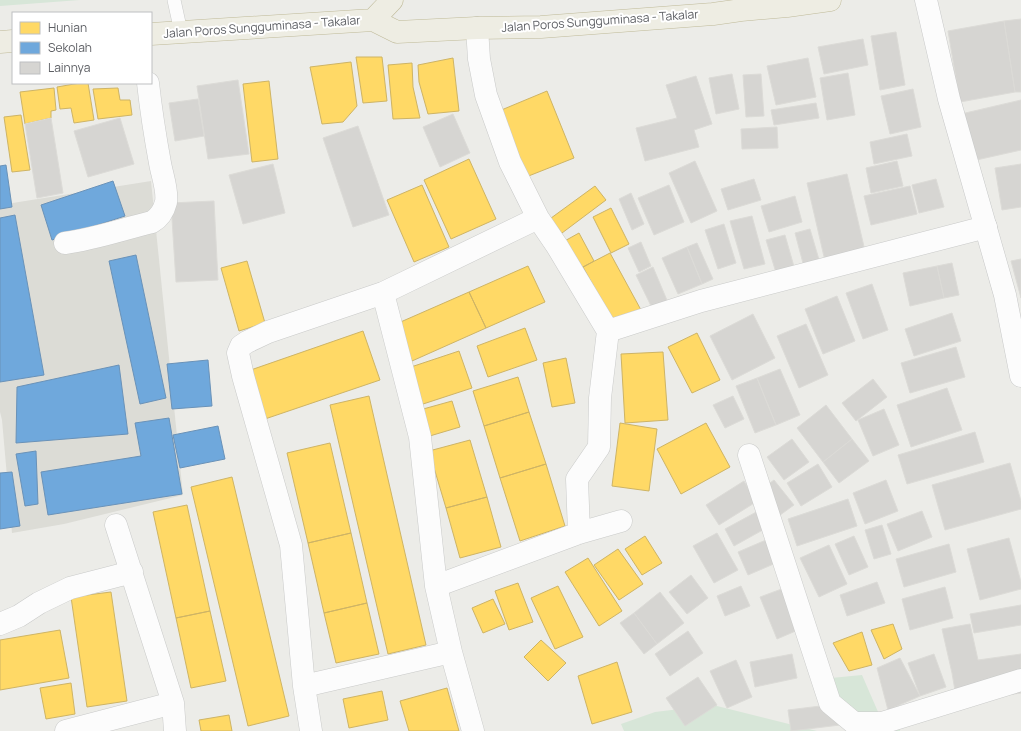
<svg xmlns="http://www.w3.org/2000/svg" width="1021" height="731" font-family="Manrope,sans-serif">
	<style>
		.education { fill: #dcdcd6 }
		.green { fill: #d7e6d8 }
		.homes { fill: #ffd966; stroke: #ceb465 }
		.schools { fill: #6fa8dc; stroke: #6a92b8 }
		.building { fill: #d6d5d2; stroke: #dcdbd7 }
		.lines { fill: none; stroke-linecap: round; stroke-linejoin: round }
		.lane-casing { stroke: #c9cac9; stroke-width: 14 }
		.street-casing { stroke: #c9cac9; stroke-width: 23 }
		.secondary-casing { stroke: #c7c8c8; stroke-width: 23 }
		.highway-casing { stroke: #bfba99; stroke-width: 23 }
		.lane { stroke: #fcfcfc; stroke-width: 13 }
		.street { stroke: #fcfcfc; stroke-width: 22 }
		.secondary { stroke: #fcfcfc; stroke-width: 22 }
		.highway { stroke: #eeede3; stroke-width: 22 }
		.labels { text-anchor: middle; stroke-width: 4; stroke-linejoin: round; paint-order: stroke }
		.street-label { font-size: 12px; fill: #5d5f64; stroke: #fff }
	</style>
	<rect width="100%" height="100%" fill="#ecece8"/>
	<!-- education -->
	<path class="education" d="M151 181 183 495 64 524 12 533 2 420 0 412V205Z"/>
	<!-- green -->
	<path class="green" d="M0 0H80L0 6Z
		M862 675 882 721 899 727 900 731H847L831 678Z
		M713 705 817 731H624L621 724 655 712Z"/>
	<!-- homes -->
	<path class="homes" d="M356 57H382L387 101 363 103Z
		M453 58 459 111 428 114 419 82 418 65Z
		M351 62 357 106 343 122 322 124 310 67Z
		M412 63 413 87 420 118 393 119 388 65Z
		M269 81 278 159 252 162 243 84Z
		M80 83H88L94 120 74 123 71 108 60 109 57 87Z
		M54 88 56 110 51 111V118L25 124 20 92Z
		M118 88 120 100H130L132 115 98 119 93 89Z
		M547 91 574 158 526 177 499 111Z
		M21 115 30 170 12 172 4 117Z
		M469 159 496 219 451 239 424 180Z
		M422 185 449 247 414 262 387 200Z
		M595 186 606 200 558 236 547 221Z
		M611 208 629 244 611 253 593 217Z
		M579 233 594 261 576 271 561 243Z
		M610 253 641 310 615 325 583 267Z
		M247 261 265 323 239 331 221 268Z
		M528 266 545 302 486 328 469 292Z
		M469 292 486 328 412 361 396 324Z
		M525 328 537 360 488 377 477 346Z
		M363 331 380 380 262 420 245 372Z
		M697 333 720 380 692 393 668 347Z
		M459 351 472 388 417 406 405 369Z
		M663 352 668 420 625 423 621 354Z
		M566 358 575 403 552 407 543 363Z
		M518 377 529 412 484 426 473 391Z
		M369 396 426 645 388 654 330 405Z
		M452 401 460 427 423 438 416 411Z
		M529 412 546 464 500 478 484 426Z
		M620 423 657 429 649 491 612 486Z
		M706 423 730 467 681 494 657 449Z
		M470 440 487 497 446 508 429 451Z
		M330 443 351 533 308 543 287 453Z
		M546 464 565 526 520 541 500 478Z
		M232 477 289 716 248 726 191 487Z
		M487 497 501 547 460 558 446 508Z
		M187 505 210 611 176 618 153 512Z
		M351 533 367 603 324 613 308 543Z
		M645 536 662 563 642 575 625 549Z
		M618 549 643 584 619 600 594 565Z
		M588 558 622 611 599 626 565 572Z
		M518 583 533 622 509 630 495 591Z
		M558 586 583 637 555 649 531 598Z
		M111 592 127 701 87 707 71 597Z
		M493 599 505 624 483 633 472 608Z
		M367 603 379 654 336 663 324 613Z
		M210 611 226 681 191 688 176 618Z
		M893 624 902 649 884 659 871 630Z
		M60 630 69 678 0 690V640Z
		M862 632 872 665 849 671 833 643Z
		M541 640 566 663 548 681 524 657Z
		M617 662 632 712 592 724 578 676Z
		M71 683 75 714 46 719 40 688Z
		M447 688 459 731H409L400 701Z
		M382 691 388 720 349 728 343 699Z
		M229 715 232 731H201L199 720Z"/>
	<!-- schools -->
	<path class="schools" d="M6 165 12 207 0 209V166Z
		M113 181 125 216 52 240 41 205Z
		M15 215 44 375 0 382V218Z
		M136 255 166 398 140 404 109 261Z
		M208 360 212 406 172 409 167 364Z
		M119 365 128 434 16 443 17 387Z
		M169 418 182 494 48 515 41 472 141 456 135 423Z
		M218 426 225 459 180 468 173 435Z
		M36 451 38 504 25 506 16 454Z
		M12 472 20 526 0 529V473Z"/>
	<!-- building -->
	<path class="building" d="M1021 19V92H1015L1004 21Z
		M1004 21 1015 92 960 102 948 31Z
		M896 32 905 85 880 90 871 36Z
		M863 39 868 65 824 74 818 47Z
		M808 58 816 97 776 105 767 66Z
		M848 73 855 115 827 120 820 78Z
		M732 74 739 109 716 114 709 78Z
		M761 74 764 116 746 117 743 75Z
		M696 76 712 124 694 130 699 147 645 161 636 128 677 118 666 85Z
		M238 80 249 154 208 159 197 86Z
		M913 89 921 127 890 134 881 96Z
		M198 99 204 136 175 141 169 103Z
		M1021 100V150L972 161 961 114Z
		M816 103 819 118 774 125 771 110Z
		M453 114 470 153 440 167 423 127Z
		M51 118 63 193 37 198 25 124Z
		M120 118 134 164 88 177 74 131Z
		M358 126 389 215 353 227 323 138Z
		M777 127 778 148 742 149 741 129Z
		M907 134 912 156 874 164 870 142Z
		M695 161 717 211 691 223 669 173Z
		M897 161 903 186 871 193 866 168Z
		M273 164 285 213 243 224 229 175Z
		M1021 164V207L1002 210 995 168Z
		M847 174 865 251 825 261 807 183Z
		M754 179 761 200 728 210 721 189Z
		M936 179 944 207 919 213 912 185Z
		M669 185 684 222 654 235 638 198Z
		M910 186 917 214 871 225 864 196Z
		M631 193 644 224 632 230 619 199Z
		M795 196 802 222 769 232 761 206Z
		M214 201 218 280 176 282 171 203Z
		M752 216 765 264 744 269 730 221Z
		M724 224 736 263 718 269 705 230Z
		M810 229 820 263 804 267 795 233Z
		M785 235 795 270 777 276 766 240Z
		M641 242 651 266 639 272 628 248Z
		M697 243 713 279 702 284 687 247Z
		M687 247 702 284 678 294 662 258Z
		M1021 259V298L1011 261Z
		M952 263 959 295 944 298 937 266Z
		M937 266 944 298 910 306 903 273Z
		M653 267 669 305 654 312 636 275Z
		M872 284 888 330 863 339 846 293Z
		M837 296 855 341 823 354 805 309Z
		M952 313 961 341 914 356 905 329Z
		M753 314 775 358 732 380 710 336Z
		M806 324 828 375 799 388 777 336Z
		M956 347 965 377 910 393 901 363Z
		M780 369 800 415 776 425 757 378Z
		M757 378 776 425 755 433 736 386Z
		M873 379 887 397 856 421 842 403Z
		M947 388 962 430 911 447 897 405Z
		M733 396 744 419 725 428 713 405Z
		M826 405 852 439 823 462 797 428Z
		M884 409 899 445 873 456 858 420Z
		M975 432 984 462 907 484 898 455Z
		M792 439 809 462 784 480 767 457Z
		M852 439 869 461 839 483 823 462Z
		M1010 463 1021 501V509L945 530 932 485Z
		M818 464 832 487 801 506 787 483Z
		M774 480 794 505 776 518 756 493Z
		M886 480 898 511 865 524 853 493Z
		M744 481 756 502 719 525 706 505Z
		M848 499 857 526 797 546 788 519Z
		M760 510 770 526 734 546 725 529Z
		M922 511 932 537 898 551 887 524Z
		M882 525 891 554 874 559 865 530Z
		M717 533 738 570 714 583 693 546Z
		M854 536 868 567 849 575 835 544Z
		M773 537 783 560 748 575 738 552Z
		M1009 538 1021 582V589L980 600 967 549Z
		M949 544 956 572 904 587 896 559Z
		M829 545 847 584 819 597 800 558Z
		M691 575 708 598 687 614 669 592Z
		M877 582 885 603 847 616 840 595Z
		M795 584 812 624 777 639 760 597Z
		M741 586 750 606 725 616 717 596Z
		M945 587 953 618 910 630 902 599Z
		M660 592 684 623 657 644 634 613Z
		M1021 605V625L974 633 970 614Z
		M634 613 657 644 644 654 620 623Z
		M970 624 978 660 1021 654V693L957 702 952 673 942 629Z
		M688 631 703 653 670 676 655 654Z
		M792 654 797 678 755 687 750 662Z
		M934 654 946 687 920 696 908 663Z
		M900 658 920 696 888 710 877 668Z
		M736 660 752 697 727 708 710 671Z
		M698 677 717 705 685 726 666 698Z
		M837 704 840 725 791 731 788 710Z"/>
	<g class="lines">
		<defs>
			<path id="lane" d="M174 0 181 32"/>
			<path id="street" d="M477 28 479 59 486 95 510 162 538 218 557 246 608 331 600 398 599 447 577 479 579 533
				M65 243C95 239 123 229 152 222 159 218 164 210 166 202 168 190 162 175 160 163 155 136 151 110 148 83
				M383 293 420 437 436 586 451 652 473 731
				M608 331 701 301 986 227
				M749 455 830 703 854 723H882L1021 680
				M116 525 173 703 175 731
				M436 586 579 533 621 521
				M0 624 19 616 39 603 70 588 132 572
				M451 652 304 686 291 545 243 376 238 353 241 346 247 342 268 332 383 293 538 218
				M304 686 311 731
				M66 731 173 703"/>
			<path id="secondary" d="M926 0 949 99 1005 295 1021 376"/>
			<path id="highway" d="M373 20 392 0
				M151 34 373 20 397 32 477 28 541 27 713 14 741 10 787 6 830 0
				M0 42 13 41"/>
		</defs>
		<!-- lane casing -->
		<use href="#lane" class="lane-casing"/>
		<!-- street casing -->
		<use href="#street" class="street-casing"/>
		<!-- secondary casing -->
		<use href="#secondary" class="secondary-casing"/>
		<!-- highway casing -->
		<use href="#highway" class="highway-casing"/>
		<!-- lane -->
		<use href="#lane" class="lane"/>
		<!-- street -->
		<use href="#street" class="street"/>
		<!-- secondary -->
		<use href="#secondary" class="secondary"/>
		<!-- highway -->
		<use href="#highway" class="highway"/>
	</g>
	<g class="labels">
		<!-- street labels -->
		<g class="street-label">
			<text transform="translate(600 21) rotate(-4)" y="4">Jalan Poros Sungguminasa - Takalar</text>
			<text transform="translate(262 27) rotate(-4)" y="4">Jalan Poros Sungguminasa - Takalar</text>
		</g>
	</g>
	<!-- legend -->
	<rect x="12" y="12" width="140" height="72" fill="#ffffff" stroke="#bebfc1"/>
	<rect x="20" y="22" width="20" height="12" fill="#ffd966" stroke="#bebfc1"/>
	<text x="48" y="32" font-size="12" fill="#5d5f64">Hunian</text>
	<rect x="20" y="42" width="20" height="12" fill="#6fa8dc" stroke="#bebfc1"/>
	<text x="48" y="52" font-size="12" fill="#5d5f64">Sekolah</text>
	<rect x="20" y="62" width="20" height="12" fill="#d6d5d2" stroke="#bebfc1"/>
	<text x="48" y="72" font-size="12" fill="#5d5f64">Lainnya</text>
</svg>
